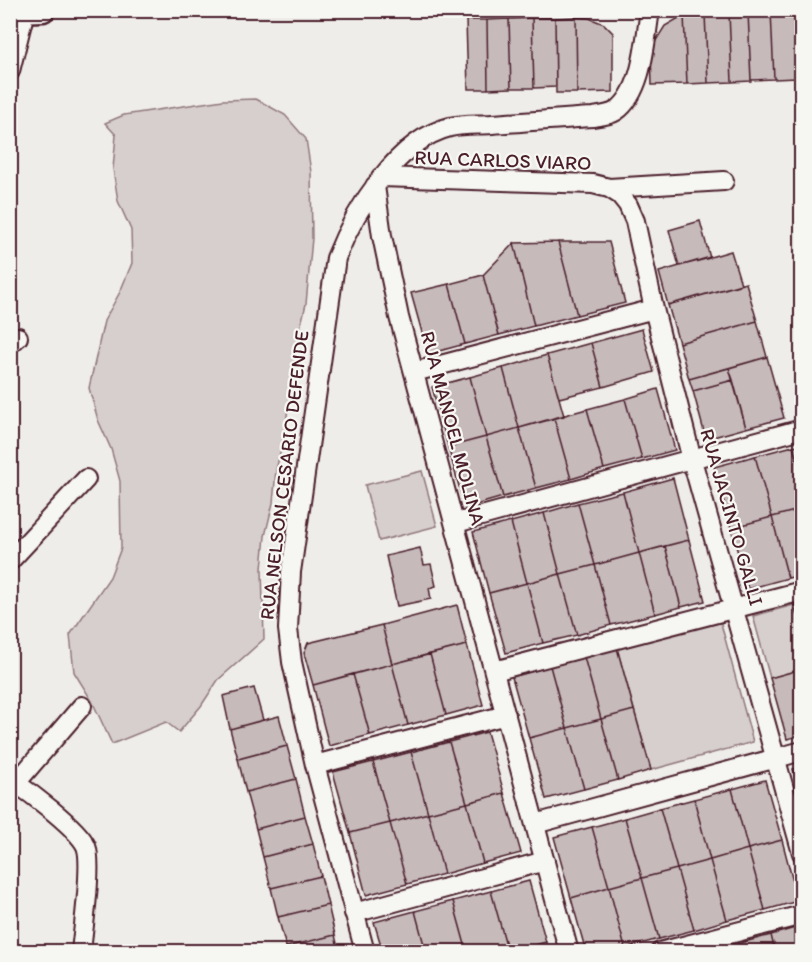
<svg xmlns="http://www.w3.org/2000/svg" width="812" height="962" font-family="Itim,sans-serif">
	<style>
		.green { fill: #d7cfce; stroke: #90777c; stroke-width: 1.5 }
		.building { fill: #c6babb; stroke: #4a1f2b; stroke-width: 1.5 }
		.lines { fill: none; stroke-linecap: round; stroke-linejoin: round }
		.minor-casing { stroke: #4a1f2b; stroke-width: 22 }
		.tertiary-casing { stroke: #4a1f2b; stroke-width: 27 }
		.minor { stroke: #f6f6f2; stroke-width: 18 }
		.tertiary { stroke: #f6f6f2; stroke-width: 22 }
		.labels { text-anchor: middle; stroke-width: 4.5; stroke-linejoin: round; paint-order: stroke }
		.street-label { font-size: 20px; fill: #4a1f2b; stroke: #f6f6f2 }
	</style>
	<rect width="100%" height="100%" fill="#efedea"/>
	<filter id="ink" filterUnits="userSpaceOnUse"><feTurbulence type="fractalNoise" baseFrequency=".0167" numOctaves="2"/><feDisplacementMap in="SourceGraphic" scale="12" xChannelSelector="R" yChannelSelector="G"/><feConvolveMatrix kernelMatrix="1 2 1 2 8 2 1 2 1" color-interpolation-filters="sRGB"/></filter>
	<g filter="url(#ink)">
		<!-- green -->
		<path class="green" d="M256 99 285 115 306 139 311 172 312 238 306 304 298 337 284 437 276 470 273 503 265 536 262 569 264 639 218 680 201 706 179 732 166 722 112 744 92 701 74 672 70 635 110 577 121 548 120 481 111 449 98 420 89 388 104 321 120 292 132 263 131 230 118 201 113 169 116 135 105 123 124 115 223 100Z
			M422 471 437 526 379 541 365 485Z
			M794 605 801 633V669L770 678 753 616Z
			M720 620 753 742 651 770 617 648Z"/>
		<!-- building -->
		<path class="building" d="M794 10 797 78 774 79 771 11Z
			M794 10H802V78H797Z
			M771 11 774 79 751 80 748 12Z
			M748 12 751 81 732 82 729 13Z
			M729 13 732 82 708 83 705 14Z
			M705 14 708 83 687 84 684 15Z
			M684 15 687 84 652 85 651 51 655 42 665 26Z
			M576 17 589 18 604 24 613 33V92L577 93Z
			M576 17 577 93H556L555 18Z
			M532 18H555L556 87 534 88Z
			M532 18 534 88H511L509 19Z
			M509 19 511 88 488 89 487 20Z
			M466 20H487L488 89H468Z
			M700 221 710 258 679 266 669 230Z
			M558 242 577 315 534 326 514 243Z
			M558 242H609L625 303 577 315Z
			M514 243 534 326 499 335 483 275Z
			M731 251 741 284 668 305 659 272Z
			M483 275 499 335 465 344 449 284Z
			M746 283 757 321 679 343 668 305Z
			M449 284 465 344 428 354 411 293Z
			M757 321 767 357 689 379 679 343Z
			M642 329 654 372 603 387 591 343Z
			M591 343 603 387 559 398 547 355Z
			M547 355 564 416 519 428 503 368Z
			M767 357 784 418 746 428 729 368Z
			M503 368 519 428 486 437 470 377Z
			M729 368 733 380 693 391 689 379Z
			M470 377 486 437 448 447 432 387Z
			M733 380 746 428 706 439 693 391Z
			M658 389 675 450 642 459 625 399Z
			M625 399 642 459 604 469 587 409Z
			M587 409 604 469 571 479 554 418Z
			M554 418 571 479 536 488 519 428Z
			M519 428 536 488 503 497 486 437Z
			M486 437 503 497 465 508 448 447Z
			M802 444V478L793 446Z
			M793 446 802 478V509L772 517 755 456Z
			M755 456 772 517 731 528 714 467Z
			M673 478 689 540 639 553 623 492Z
			M623 492 639 553 595 565 578 503Z
			M578 503 595 565 560 574 544 513Z
			M802 509V575L788 578 772 517Z
			M544 513 560 574 527 583 511 522Z
			M772 517 788 578 748 589 731 528Z
			M511 522 527 583 489 593 473 532Z
			M689 540 705 601 681 607 665 546Z
			M665 546 681 607 655 614 639 553Z
			M420 548 424 565 431 564 436 586 429 588 431 599 397 606 386 556Z
			M639 553 655 614 611 625 595 565Z
			M595 565 611 625 577 635 560 574Z
			M560 574 577 635 543 643 527 583Z
			M527 583 543 643 506 653 489 593Z
			M802 603V633L794 605Z
			M457 605 467 645 392 664 382 625Z
			M382 625 392 664 313 685 304 653 308 643Z
			M467 645 483 705 446 715 430 654Z
			M617 648 634 710 601 719 584 657Z
			M430 654 446 715 408 725 392 664Z
			M584 657 601 719 567 728 550 666Z
			M392 664 408 725 370 735 353 674Z
			M550 666 567 728 529 738 512 677Z
			M802 669V735L787 739 770 678Z
			M353 674 370 735 329 746 313 685Z
			M254 688 263 720 230 729 223 696Z
			M634 710 651 770 618 780 601 719Z
			M279 716 287 746 238 759 230 729Z
			M601 719 618 780 584 789 567 728Z
			M567 728 584 789 546 799 529 738Z
			M487 732 504 793 467 803 449 742Z
			M449 742 467 803 428 813 411 752Z
			M287 746 296 779 246 792 238 759Z
			M411 752 428 813 390 823 373 762Z
			M373 762 390 823 350 833 333 772Z
			M802 767V798L793 769Z
			M296 779 305 816 256 829 246 792Z
			M765 780 782 840 748 849 732 789Z
			M732 789 748 849 710 860 694 799Z
			M504 793 521 853 483 863 467 803Z
			M694 799 710 860 677 869 660 808Z
			M467 803 483 863 444 874 428 813Z
			M660 808 677 869 642 878 625 818Z
			M428 813 444 874 407 884 390 823Z
			M305 816 313 844 263 857 256 829Z
			M625 818 642 878 609 887 592 827Z
			M390 823 407 884 366 895 350 833Z
			M592 827 609 887 571 898 554 837Z
			M782 840 798 901 765 910 748 849Z
			M313 844 321 876 271 888 263 857Z
			M748 849 765 910 727 920 710 860Z
			M710 860 727 920 694 930 677 869Z
			M677 869 694 930 659 939 642 878Z
			M321 876 328 905 278 917 271 888Z
			M642 878 659 939 625 948 609 887Z
			M529 881 546 942 508 952 491 891Z
			M609 887 625 948 613 952H586L571 898Z
			M491 891 508 952H467L453 901Z
			M453 901 467 952H426L415 911Z
			M328 905 335 935 286 947 278 917Z
			M415 911 426 952H383L374 922Z
			M802 926V952H775L771 935Z
			M335 935 339 952H287L286 947Z
			M771 935 775 952H735L733 945Z
			M546 942 548 952H511Z
			M733 945 735 952H711Z"/>
		<g class="lines">
			<defs>
				<path id="minor" d="M10 71 25 11
					M381 177 593 184 609 188 620 195 628 205 635 221 654 309 692 460 802 853
					M375 186 382 236 399 317 569 952
					M609 188 724 181
					M10 344 18 337
					M414 372 654 309
					M456 523 802 429
					M10 561 86 479
					M494 671 802 591
					M315 765 506 715
					M10 779C29 792 77 827 86 846 93 863 83 930 81 952
					M10 790 82 706
					M535 824 802 751
					M354 913 545 861
					M365 952 315 765 292 662 288 629 291 572 336 258C355 210 397 140 450 127 463 124 479 125 492 124 525 122 559 119 593 117 600 116 610 115 616 111 643 92 645 41 650 10
					M660 952 802 915"/>
				<path id="tertiary" d="M10 11 43 10"/>
			</defs>
			<!-- minor casing -->
			<use href="#minor" class="minor-casing"/>
			<!-- tertiary casing -->
			<use href="#tertiary" class="tertiary-casing"/>
			<!-- minor -->
			<use href="#minor" class="minor"/>
			<!-- tertiary -->
			<use href="#tertiary" class="tertiary"/>
		</g>
	</g>
	<g class="labels">
		<!-- street labels -->
		<g class="street-label">
			<text transform="translate(503 160) rotate(2)" y="7">RUA CARLOS VIARO</text>
			<text transform="translate(453 428) rotate(75)" y="7">RUA MANOEL MOLINA</text>
			<text transform="translate(284 475) rotate(-83)" y="7">RUA NELSON CESARIO DEFENDE</text>
			<text transform="translate(732 517) rotate(74)" y="7">RUA JACINTO GALLI</text>
		</g>
	</g>
	<!-- margin -->
	<rect width="812" height="962" fill="none" stroke="#f6f6f2" stroke-width="36"/>
	<rect x="18" y="18" width="776" height="926" fill="none" stroke="#4a1f2b" stroke-width="2" filter="url(#ink)"/>
</svg>
